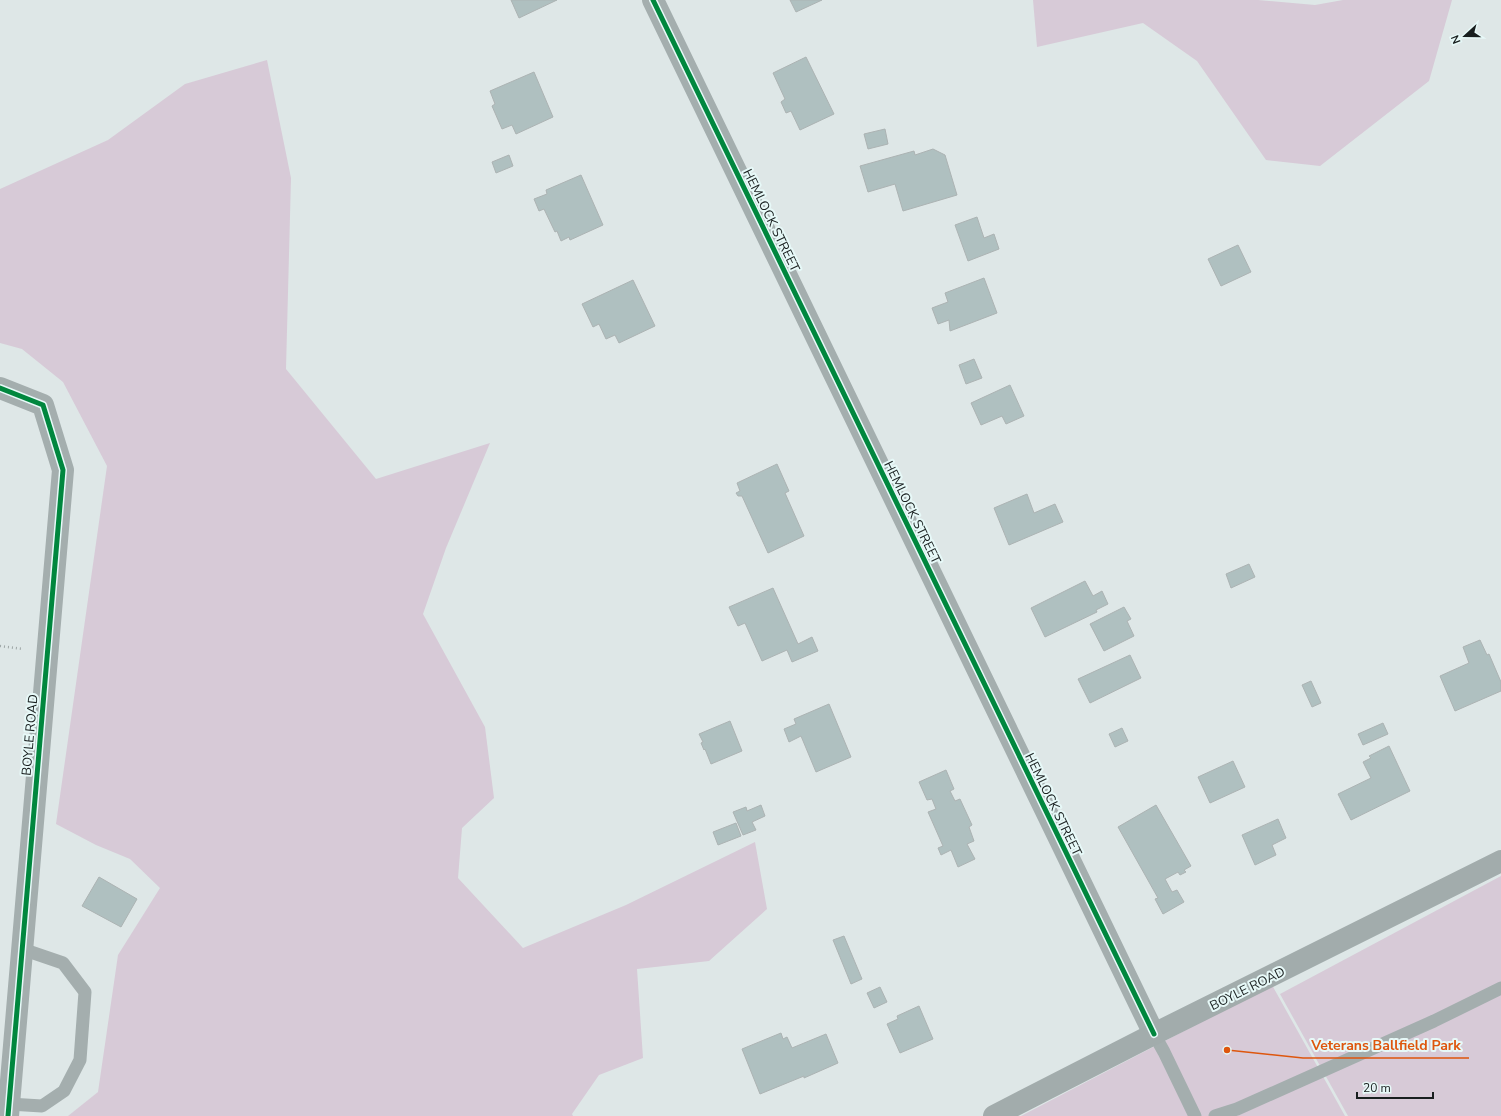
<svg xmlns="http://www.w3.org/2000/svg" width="1501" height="1116" font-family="'Nunito Sans',sans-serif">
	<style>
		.green { fill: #d7cad7 }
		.building { fill: #afc0c0; stroke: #acb3b3 }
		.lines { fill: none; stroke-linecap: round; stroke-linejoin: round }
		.path { stroke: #9ea6a6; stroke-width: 2.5; stroke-dasharray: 1 3; stroke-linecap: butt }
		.lane { stroke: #a4aeae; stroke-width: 13 }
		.street { stroke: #a4aeae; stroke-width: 22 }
		.secondary { stroke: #a2acac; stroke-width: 22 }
		.cycleway-casing { stroke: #e7f9f8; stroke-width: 8 }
		.cycleway { stroke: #00873e; stroke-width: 5 }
		.labels { text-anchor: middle; stroke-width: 4; stroke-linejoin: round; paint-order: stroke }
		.street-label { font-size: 13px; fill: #181e1e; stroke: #e7f9f8 }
		.leader { fill: none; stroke: #de560d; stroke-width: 1.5 }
		.callout-dot { fill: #de560d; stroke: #e7f9f8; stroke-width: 1.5 }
		.callout-label { font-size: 14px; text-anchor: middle; font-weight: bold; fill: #de560d; stroke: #e7f9f8; stroke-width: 4; stroke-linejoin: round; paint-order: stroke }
	</style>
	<rect width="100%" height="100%" fill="#dee7e7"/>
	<!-- green -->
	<path class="green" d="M1033 0H1258L1315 5 1343 0H1452L1429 81 1320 166 1266 160 1197 61 1143 23 1037 47Z
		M267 60 291 178 286 369 376 479 490 443 446 548 423 614 485 727 494 798 462 828 458 878 523 948 626 905 755 842 767 909 709 961 637 969 643 1058 599 1075 572 1114 573 1116H68L98 1092 118 955 160 888 130 859 96 845 56 824 107 466 63 382 22 349 0 343V189L108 140 185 84Z
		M1501 876V1116H1348L1280 994Z
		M1272 985 1345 1116H1021Z"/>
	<!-- building -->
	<path class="building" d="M511 0H557L519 18Z
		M790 0H822L796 12Z
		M806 57 834 114 800 130 791 111 786 113 781 102 785 99 773 73Z
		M534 72 553 117 516 134 512 125 502 129 492 106 495 104 490 91Z
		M885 129 888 144 868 149 864 134Z
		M933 149 945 155 957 195 903 211 895 184 868 192 860 166 914 151 915 155Z
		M509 155 513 166 496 173 492 162Z
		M581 175 603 225 570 240 569 237 561 241 557 231 555 232 544 209 539 211 534 199 547 194 546 190Z
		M977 217 984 238 994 234 999 249 968 261 955 225Z
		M1238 245 1251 272 1221 286 1208 259Z
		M984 278 997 313 950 331 949 320 938 324 932 308 948 302 945 293Z
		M633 280 655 326 619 343 615 335 606 339 599 324 593 327 582 304Z
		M974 359 982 378 966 384 959 365Z
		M1010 385 1024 416 1006 424 1002 416 981 425 971 403Z
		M777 464 789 491 785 493 804 536 768 553 742 496H738L736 493 740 491 737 483Z
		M1027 494 1034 513 1055 504 1063 522 1009 545 994 508Z
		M1249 564 1255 577 1231 588 1226 574Z
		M1085 581 1093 596 1102 591 1108 604 1096 610 1097 612 1045 637 1031 608Z
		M773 588 798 644 812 637 818 651 792 662 787 650 762 661 745 623 738 626 729 607Z
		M1124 607 1131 619 1127 621 1134 636 1104 651 1090 624Z
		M1480 640 1487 655 1489 654 1501 682V691L1455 711 1440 676 1469 663 1463 647Z
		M1130 655 1141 678 1090 703 1078 679Z
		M1311 681 1321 703 1312 707 1302 685Z
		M829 704 851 757 816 772 801 736 789 742 784 729 796 724 794 719Z
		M730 721 742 751 711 764 705 749 704 750 701 743 703 742 699 734Z
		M1383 723 1388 734 1363 745 1358 734Z
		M1122 728 1128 741 1115 747 1109 734Z
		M1389 746 1410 791 1351 820 1338 794 1371 778 1363 762 1371 758 1369 756Z
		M1233 761 1245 787 1210 803 1198 777Z
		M946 770 954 789 950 791 955 801 960 799 972 825 969 827 974 841 967 844 975 859 958 867 951 850 941 855 938 848 943 846 928 812 936 809 932 799 927 800 919 782Z
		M761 805 765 816 752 822 756 830 743 835 733 812 746 807 747 811Z
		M1156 805 1191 866 1184 870 1186 872 1180 875 1178 872 1165 879 1172 892 1177 890 1184 902 1163 914 1155 899 1158 898 1118 827Z
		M1278 819 1286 838 1272 845 1276 855 1255 865 1242 835Z
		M736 823 741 836 718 845 713 832Z
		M99 877 137 899 121 927 82 906Z
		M844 936 862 979 851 984 833 940Z
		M880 987 887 1002 874 1008 867 993Z
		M919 1006 933 1039 900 1053 887 1024 898 1019 897 1016Z
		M781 1033 783 1039 787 1037 792 1048 826 1034 838 1063 804 1078V1076L760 1094 742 1049Z"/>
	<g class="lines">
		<!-- path -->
		<path class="path" d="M0 646 23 649"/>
		<!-- lane -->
		<path class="lane" d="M1154 1034 1164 1052 1195 1116
			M9 1104 42 1106 64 1091 80 1060 85 992 63 963 22 949
			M1215 1116 1237 1109 1434 1021 1501 988"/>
		<!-- street -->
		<path class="street" d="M653 0 1154 1034
			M0 388 43 405 63 470 8 1116"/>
		<!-- secondary -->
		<path class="secondary" d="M994 1116 1154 1034 1501 861"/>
		<defs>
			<path id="cycleway" d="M653 0 1154 1034
				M0 388 43 405 63 470 8 1116"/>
		</defs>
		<!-- cycleway casing -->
		<use href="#cycleway" class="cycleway-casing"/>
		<!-- cycleway -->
		<use href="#cycleway" class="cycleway"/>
	</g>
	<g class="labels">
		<!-- street labels -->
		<g class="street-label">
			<text transform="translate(772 220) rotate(64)" y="5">HEMLOCK STREET</text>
			<text transform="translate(913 512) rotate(64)" y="5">HEMLOCK STREET</text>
			<text transform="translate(29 735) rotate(-85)" y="5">BOYLE ROAD</text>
			<text transform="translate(1054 804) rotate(64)" y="5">HEMLOCK STREET</text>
			<text transform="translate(1247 988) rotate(-26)" y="5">BOYLE ROAD</text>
		</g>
	</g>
	<!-- callouts -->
	<path class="leader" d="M1227 1050L1303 1058H1469"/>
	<circle class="callout-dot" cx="1227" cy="1050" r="4"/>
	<g class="callout-label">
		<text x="1386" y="1050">Veterans Ballfield Park</text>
	</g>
	<!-- north arrow -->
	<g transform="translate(1465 36) rotate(249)" stroke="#e7f9f8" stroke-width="3" paint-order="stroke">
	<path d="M0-3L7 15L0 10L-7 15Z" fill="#181e1e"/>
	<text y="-6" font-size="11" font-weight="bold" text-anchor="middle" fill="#181e1e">N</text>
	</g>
	<!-- scale -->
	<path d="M1357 1092v6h76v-6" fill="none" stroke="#181e1e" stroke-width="2"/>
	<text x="1363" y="1092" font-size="12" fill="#181e1e" stroke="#e7f9f8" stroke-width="3" paint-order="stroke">20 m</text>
</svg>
